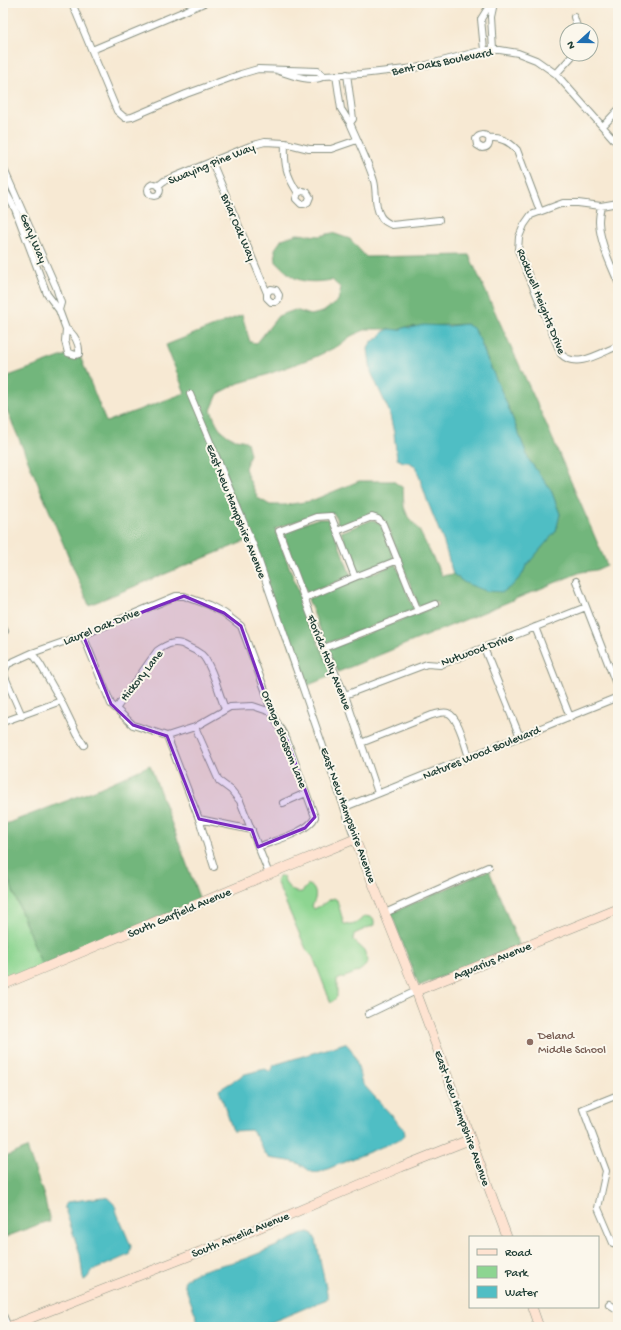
<svg xmlns="http://www.w3.org/2000/svg" width="621" height="1330" font-family="'Gochi Hand',sans-serif">
	<style>
		.green { fill: #8dd591; stroke: #568962 }
		.forest { fill: #72b67b; stroke: #487a58; fill-rule: evenodd }
		.water { fill: #50bec4; stroke: #387e7c }
		.lines { fill: none; stroke-linecap: round; stroke-linejoin: round }
		.street-casing { stroke: #8b9384; stroke-width: 8 }
		.secondary-casing { stroke: #8b9384; stroke-width: 10 }
		.street { stroke: #fff; stroke-width: 6 }
		.secondary { stroke: #fee3d1; stroke-width: 9 }
		.marked { fill: #7b2cbf; fill-opacity: 0.2; stroke: #7b2cbf; stroke-width: 3; stroke-linejoin: round }
		.education-dot { fill: #8d6e63; stroke: #fbf7ec; stroke-width: 1.5 }
		.labels { text-anchor: middle; stroke-width: 4; stroke-linejoin: round; paint-order: stroke }
		.street-label { font-size: 12px; fill: #1f3d34; stroke: #fbf7ec }
		.education-label { font-size: 12px; fill: #785e54; stroke: #fbf7ec; text-anchor: start }
	</style>
	<rect width="100%" height="100%" fill="#fbf7ec"/>
	<filter id="ink" filterUnits="userSpaceOnUse"><feTurbulence type="fractalNoise" baseFrequency=".025" numOctaves="2"/><feDisplacementMap in="SourceGraphic" scale="8" xChannelSelector="R" yChannelSelector="G"/><feConvolveMatrix kernelMatrix="1 2 1 2 8 2 1 2 1" color-interpolation-filters="sRGB"/></filter>
	<filter id="wash" filterUnits="userSpaceOnUse"><feTurbulence type="fractalNoise" baseFrequency=".012" numOctaves="4" result="noise"/><feDisplacementMap in="SourceGraphic" scale="16" xChannelSelector="R" yChannelSelector="G"/><feGaussianBlur stdDeviation="0.9" result="paint"/><feColorMatrix in="noise" values="0 0 0 0 0 0 0 0 0 0 0 0 0 0 0 0 0 1.4 0 .05"/><feComposite in="paint" operator="in"/></filter>
	<g filter="url(#wash)">
		<rect width="100%" height="100%" fill="#f7e9d3"/>
		<!-- green -->
		<path class="green" d="M3 865 42 966 3 981Z
			M283 876C286 885 291 894 302 892L307 886 310 885C318 891 316 899 312 906L314 909C322 906 327 900 334 898L337 900 344 924C353 927 358 923 364 916L371 917 374 920V925L354 934 353 940 364 950 368 961C364 973 347 975 337 980V997L331 1003 313 957 307 951 276 881 279 877Z
			M615 1166H618V1194L612 1192Z"/>
		<!-- forest -->
		<path class="forest" d="M332 233 350 239 366 257 469 255 544 419 607 565 596 570 581 572 338 672 328 649 439 605 437 601 419 607 386 523C373 508 355 521 339 527L334 513 316 514 275 529 316 638 333 675 306 686 248 540 89 605 3 401V378L66 355C70 358 75 359 80 356L106 422 185 393 166 345 242 315 250 342 257 343 278 316 295 310 311 315 323 312 338 301 341 288 332 280C319 282 302 284 290 275 285 271 281 266 276 262L275 249 282 239 297 234 320 236ZM466 324 484 348 486 357 505 399 529 460 551 490 560 514 556 531 526 566 522 575 465 583 453 574 442 576 418 528 408 517 404 507 403 488 393 481H359L311 501 285 505H270L258 498 248 477 245 468 250 454 247 442C242 439 237 440 232 438 220 433 215 421 211 410L218 394 239 383 263 376 315 357 338 346 351 336 367 329H389L394 330H399L406 327Z
			M316 519H329L351 576 307 594 282 532Z
			M372 520 377 522 381 525 394 559 357 574 341 532Z
			M396 564 414 610 326 644 308 599Z
			M150 765 200 900 42 966 3 865V825L95 790Z
			M489 870 519 945 419 986 391 913Z
			M27 1148 44 1196 50 1222H45L3 1238V1158Z"/>
		<!-- water -->
		<path class="water" d="M466 324 473 328 480 340 486 357 505 399 529 460 551 490 560 514 556 531 526 566 522 575 513 585 503 592 486 591 465 583 453 574 444 543 427 500 417 470 414 465 408 462H403L397 459 394 433 389 411 371 372 368 349 371 342 379 338 383 332 389 329 399 330 406 327 410 328 423 325 449 326Z
			M345 1043C356 1051 358 1068 361 1080L363 1084 404 1129 405 1135 401 1139 320 1172C311 1174 309 1170 303 1166 294 1160 279 1160 269 1158 261 1150 259 1138 251 1130L233 1131 219 1090 245 1074 265 1069 271 1072 274 1065Z
			M102 1197 108 1198 115 1205 117 1213 131 1246 129 1255 126 1256 92 1271 87 1278 84 1280 83 1278 80 1254 64 1206 68 1202Z
			M309 1232 312 1233 316 1240 327 1293V1299L260 1327H200L185 1286 184 1282C191 1269 231 1264 244 1259 265 1251 285 1243 304 1233Z"/>
	</g>
	<g filter="url(#ink)">
		<g class="lines">
			<defs>
				<path id="street" d="M72 3 117 111 125 118 132 117 186 94 241 74 258 69 318 71 324 76C314 84 288 74 276 70
					M574 17 578 30
					M92 50 204 3
					M484 50 481 19 491 3
					M493 50 491 17 494 3
					M556 74 574 54
					M336 75 341 109 350 123 353 119 347 74
					M324 76 361 74 415 68 484 50H500L518 53 536 60 556 74 618 144
					M350 123C358 142 368 161 374 181 377 192 374 205 380 215 382 220 386 222 392 225L439 220
					M603 126 618 110
					M489 138C490 144 488 148 482 148L477 145 476 139C479 134 485 134 489 138 500 137 509 141 517 150L540 211
					M285 143C284 164 286 175 298 193L296 199 301 204H304L308 202 310 197 307 192 302 191 298 193
					M212 162 267 293V298L271 302H275L278 300 279 295 276 290 271 289 267 293
					M3 167 56 287 61 303 59 310
					M148 190a6 6 0 1 1 12 0a6 6 0 1 1-12 0Z
					M159 185 164 181 250 146 265 142 285 143 309 149H331L357 140
					M3 187 15 209 47 294 59 310 66 329 65 341 68 353 76 355 79 354C80 344 74 333 66 329
					M618 203 601 206 578 203H563L531 215 524 225 519 237 518 250 561 354C576 370 602 352 618 346
					M601 206C600 211 599 217 599 222 600 243 610 263 618 282
					M190 394 254 547 355 839
					M337 531 331 516 316 517 279 531 319 637 345 695 378 793
					M398 560 355 577 337 531 372 517 378 519 383 524 418 611
					M576 581 618 689
					M305 598 355 577
					M3 627 5 631 3 632
					M535 627 570 717
					M83 635 111 704 133 725 167 736 199 819 252 830
					M324 648 435 604
					M484 648 520 737
					M32 653 40 664 61 701
					M345 695 427 664 440 665 586 607
					M116 709 157 651C168 643 176 640 188 647 193 649 198 652 202 655 211 663 220 696 225 709
					M22 716 5 677 4 672 8 664 32 653 83 635 176 596H184L209 605 224 613 241 626 265 690 271 712 287 740 315 817C309 832 273 841 258 847
					M3 722 61 701 77 734 84 745
					M195 727 219 781 231 790 240 801 269 874
					M167 736 195 727 230 707 253 706 271 712
					M361 743 432 715C437 714 443 711 448 713 459 717 465 747 469 757
					M283 803 306 793
					M345 807 618 697
					M199 819 214 867
					M385 913 488 867
					M368 1014 416 991
					M618 1095 583 1109 606 1171 598 1208 613 1243 618 1241
					M609 1304 618 1310
					M3 1315 8 1327"/>
				<path id="secondary" d="M3 985 269 874 355 839 416 991 507 1237
					M416 991 618 909
					M532 1307 539 1327
					M8 1327 235 1238 401 1167 471 1139"/>
			</defs>
			<!-- street casing -->
			<use href="#street" class="street-casing"/>
			<!-- secondary casing -->
			<use href="#secondary" class="secondary-casing"/>
			<!-- street -->
			<use href="#street" class="street"/>
			<!-- secondary -->
			<use href="#secondary" class="secondary"/>
		</g>
	</g>
	<!-- marked area -->
	<path class="marked" d="M184 596 224 613 241 626 271 712 287 740 315 817 305 828 258 847 252 830 199 819 167 736 133 725 111 704 83 635Z"/>
	<!-- markers -->
	<circle class="education-dot" cx="530" cy="1042" r="4"/>
	<g class="labels">
		<!-- street labels -->
		<g class="street-label">
			<text transform="translate(442 61) rotate(-11)" y="4">Bent Oaks Boulevard</text>
			<text transform="translate(211 163) rotate(-22)" y="4">Swaying Pine Way</text>
			<text transform="translate(239 227) rotate(67)" y="4">Briar Oak Way</text>
			<text transform="translate(34 238) rotate(67)" y="4">Geryl Way</text>
			<text transform="translate(542 301) rotate(68)" y="4">Rockwell Heights Drive</text>
			<text transform="translate(237 511) rotate(68)" y="4">East New Hampshire Avenue</text>
			<text transform="translate(101 626) rotate(-22)" y="4">Laurel Oak Drive</text>
			<text transform="translate(477 649) rotate(-20)" y="4">Nutwood Drive</text>
			<text transform="translate(330 662) rotate(68)" y="4">Florida Holly Avenue</text>
			<text transform="translate(141 675) rotate(-52)" y="4">Hickory Lane</text>
			<text transform="translate(285 739) rotate(68)" y="4">Orange Blossom Lane</text>
			<text transform="translate(481 752) rotate(-22)" y="4">Natures Wood Boulevard</text>
			<text transform="translate(349 815) rotate(70)" y="4">East New Hampshire Avenue</text>
			<text transform="translate(179 912) rotate(-23)" y="4">South Garfield Avenue</text>
			<text transform="translate(492 960) rotate(-22)" y="4">Aquarius Avenue</text>
			<text transform="translate(463 1118) rotate(70)" y="4">East New Hampshire Avenue</text>
			<text transform="translate(240 1234) rotate(-22)" y="4">South Amelia Avenue</text>
		</g>
		<!-- education labels -->
		<g class="education-label">
			<text x="538" y="1039">Deland<tspan x="538" dy="14">Middle School</tspan></text>
		</g>
	</g>
	<!-- margin -->
	<rect width="621" height="1330" fill="none" stroke="#fbf7ec" stroke-width="16"/>
	<!-- legend -->
	<rect x="469" y="1236" width="130" height="72" fill="#fbf7ec" stroke="#a3ada2"/>
	<rect x="477" y="1249" width="20" height="6" fill="#fee3d1" stroke="#a3ada2"/>
	<text x="505" y="1256" font-size="12" fill="#1f3d34">Road</text>
	<rect x="477" y="1266" width="20" height="12" fill="#8dd591" stroke="#a3ada2"/>
	<text x="505" y="1276" font-size="12" fill="#1f3d34">Park</text>
	<rect x="477" y="1286" width="20" height="12" fill="#50bec4" stroke="#a3ada2"/>
	<text x="505" y="1296" font-size="12" fill="#1f3d34">Water</text>
	<!-- north arrow -->
	<g transform="translate(579 42) rotate(249)"><circle r="19" fill="#fbf7ec" stroke="#a3ada2"/>
	<path d="M0-3L7 15L0 10L-7 15Z" fill="#1f6fb2"/>
	<text y="-6" font-size="11" font-weight="bold" text-anchor="middle" fill="#1f3d34">N</text>
	</g>
</svg>
